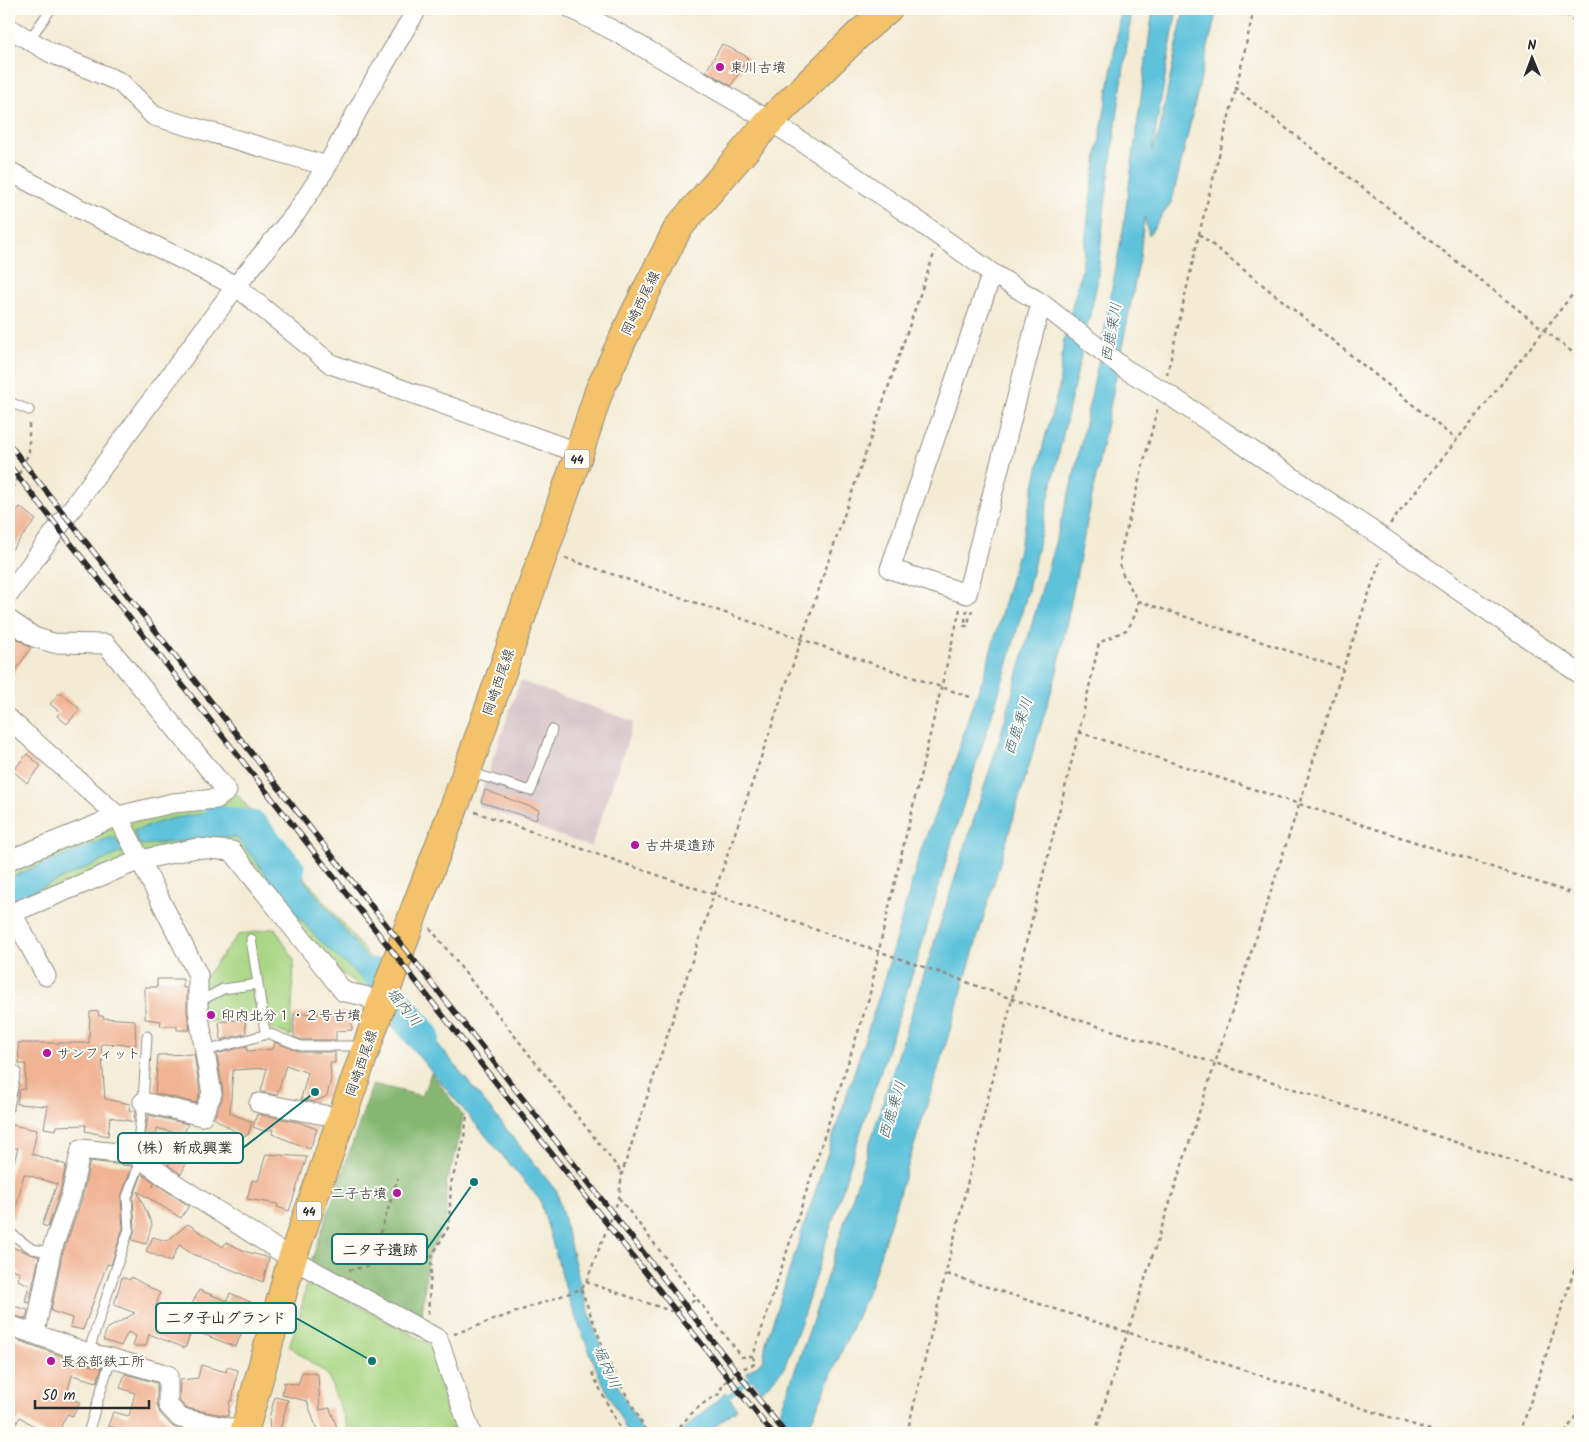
<svg xmlns="http://www.w3.org/2000/svg" width="1589" height="1442" font-family="Kalam,'Klee One',sans-serif">
	<style>
		.industrial { fill: #d2bec4 }
		.green { fill: #a9d684; stroke: #6a8058 }
		.forest { fill: #86b772; stroke: #58714e }
		.water { fill: #5ec2db; stroke: #447683 }
		.lines { fill: none; stroke-linecap: round; stroke-linejoin: round }
		.stream { stroke: #5ec2db; stroke-width: 4.5 }
		.river { stroke: #5ec2db; stroke-width: 28 }
		.building { fill: #f0b393 }
		.service-casing { stroke: #8f8b80; stroke-width: 11 }
		.minor-casing { stroke: #8f8b80; stroke-width: 21 }
		.primary-casing { stroke: #8f8b80; stroke-width: 30 }
		.path { stroke: #8f8b80; stroke-width: 2.5; stroke-dasharray: 4 4; stroke-linecap: butt }
		.service { stroke: #fff; stroke-width: 9 }
		.minor { stroke: #fff; stroke-width: 19 }
		.primary { stroke: #f3c26a; stroke-width: 28 }
		.rail-casing { stroke: #2b2b2b; stroke-width: 5.5 }
		.rail { stroke: #fdfcf7; stroke-width: 4; stroke-dasharray: 11; stroke-linecap: butt }
		.poi-dot { fill: #b5179e; stroke: #fdfcf7; stroke-width: 2 }
		.labels { text-anchor: middle; stroke-width: 4; stroke-linejoin: round; paint-order: stroke }
		.shield { fill: #fdfcf7; stroke: #6a6a68; stroke-width: 1 }
		.shield-label { font-size: 12px; font-weight: bold; fill: #2b2b2b }
		.poi-label { font-size: 14px; fill: #2b2b2b; stroke: #fdfcf7; text-anchor: start }
		.street-label { font-size: 14px; fill: #2b2b2b; stroke: #fdfcf7 }
		.water-label { font-size: 15px; font-style: italic; fill: #3d6069; stroke: #fdfcf7 }
		.leader { fill: none; stroke: #0f766e; stroke-width: 2 }
		.callout-dot { fill: #0f766e; stroke: #fdfcf7; stroke-width: 2 }
		.callout { fill: #fdfcf7; stroke: #0f766e; stroke-width: 2 }
		.callout-label { font-size: 15px; text-anchor: middle; font-weight: bold; fill: #2b2b2b }
	</style>
	<rect width="100%" height="100%" fill="#fdfcf7"/>
	<filter id="ink" filterUnits="userSpaceOnUse"><feTurbulence type="fractalNoise" baseFrequency=".02" numOctaves="2"/><feDisplacementMap in="SourceGraphic" scale="10" xChannelSelector="R" yChannelSelector="G"/><feConvolveMatrix kernelMatrix="1 2 1 2 8 2 1 2 1" color-interpolation-filters="sRGB"/></filter>
	<filter id="wash" filterUnits="userSpaceOnUse"><feTurbulence type="fractalNoise" baseFrequency=".0096" numOctaves="4" result="noise"/><feDisplacementMap in="SourceGraphic" scale="20" xChannelSelector="R" yChannelSelector="G"/><feGaussianBlur stdDeviation="1.12" result="paint"/><feColorMatrix in="noise" values="0 0 0 0 0 0 0 0 0 0 0 0 0 0 0 0 0 1.4 0 .05"/><feComposite in="paint" operator="in"/></filter>
	<g filter="url(#wash)">
		<rect width="100%" height="100%" fill="#f3ebd4"/>
		<!-- industrial -->
		<path class="industrial" d="M520 681 634 722 591 847 477 805Z"/>
		<!-- green -->
		<path class="green" d="M237 794 377 966 366 992 333 966 211 842 9 909V866L110 828 185 808 221 806Z
			M275 928 294 960 291 1036 269 1028 267 1015 221 1018V1021L203 1022 201 982 238 935Z
			M308 1278 431 1345 460 1426 442 1433H349L328 1375 289 1346 299 1318Z"/>
		<!-- forest -->
		<path class="forest" d="M431 1073 463 1116 456 1153 446 1184V1221L428 1256 421 1325 311 1262 373 1084 422 1096Z"/>
		<!-- water -->
		<path class="water" d="M1120 9H1132L1104 212 1097 284 1028 590 1006 670 951 844 920 951 856 1146 801 1322 784 1368 762 1391 746 1373 763 1361 766 1342 882 987 922 847 953 769 970 712 984 676 1022 538 1045 438 1059 388 1064 338 1082 269 1092 186 1117 36Z
			M1153 9H1177L1152 151 1159 133 1184 9H1217L1172 201 1149 235 1144 217 1140 257 1057 672 943 1053 871 1284 806 1433H798L780 1412 814 1317 998 744 1073 479 1098 364 1123 230Z
			M225 813 245 818 288 860 378 972 372 987C346 965 319 942 298 916 276 890 258 862 236 837L140 845 133 831 169 819 200 814Z
			M113 836 124 851 9 902V878Z
			M404 1002 557 1192 580 1284 606 1363 643 1433H628L599 1375 570 1303 540 1200 392 1025Z
			M726 1392 737 1409 712 1428 708 1433H680Z"/>
		<g class="lines">
			<!-- stream -->
			<path class="stream" d="M725 1399 754 1375"/>
			<!-- river -->
			<path class="river" d="M215 819 254 825 291 869
				M374 972 426 1036
				M791 1433 804 1393"/>
		</g>
		<g id="blocks">
			<!-- building -->
			<path class="building" d="M722 44 748 57 731 86 706 71Z
				M20 507 36 520 9 553V520Z
				M9 633 31 648 9 680Z
				M60 692 80 709 67 724 57 716 60 712 50 704Z
				M27 754 41 766 27 783 13 771Z
				M485 790 539 810 536 820 481 802Z
				M157 979H183V988H187V1011L190 1030H177V1026H160L161 1021 145 1019V987H157Z
				M98 1011 99 1016H103V1018L135 1020 136 1045 101 1044 105 1099 130 1104 129 1111H135L134 1122 110 1117 108 1136 85 1131 86 1125 57 1126 56 1130 44 1128 48 1106 17 1104 19 1090 25 1089 26 1064H19L18 1043H89L90 1012Z
				M352 1012V1030L336 1031V1040H302L294 1037V1014Z
				M245 1019 246 1033 221 1040 219 1022Z
				M275 1042 301 1052H335V1063H330L331 1079 327 1096 314 1102 301 1099 308 1073 286 1065 277 1095 261 1092 267 1068 233 1070 230 1113 252 1122 248 1135 242 1136 214 1118 222 1099 223 1093 217 1054 247 1046V1051L273 1049Z
				M194 1054 200 1092 196 1103 155 1093 158 1055Z
				M257 1114 298 1122 317 1129 310 1149 272 1134 273 1129 264 1131 253 1127Z
				M148 1115 188 1124 183 1135 157 1128 156 1148 144 1145Z
				M12 1125 37 1130 32 1154 66 1165 60 1192 48 1227 42 1225 57 1184 24 1174 14 1218H9V1179L18 1148H10Z
				M184 1139 197 1143 181 1174 168 1165Z
				M266 1154 307 1157 289 1211 277 1207 278 1204 247 1199 252 1180 258 1181Z
				M90 1161 131 1166 132 1167 121 1197 123 1228 111 1265 107 1264 83 1330 70 1327 72 1318 51 1311 62 1255 82 1199Z
				M142 1174 154 1182 153 1187 155 1183 189 1206 181 1218 137 1191 152 1224 146 1244 132 1240 135 1229 133 1198Z
				M188 1224 223 1247 226 1242 247 1252 269 1258 263 1282 192 1254 179 1245 171 1262 146 1251 153 1237 167 1241Z
				M9 1246 39 1257 29 1303 25 1302 29 1285 18 1280 20 1272 9 1268Z
				M122 1277 130 1280 131 1277 160 1293 155 1309 184 1320 199 1290 227 1301 230 1293 255 1304 249 1322 246 1321 236 1347 192 1330 185 1348 149 1334 146 1346H133L136 1336 128 1332 121 1346 103 1340 107 1329 135 1313 114 1305Z
				M9 1305 28 1310 26 1319 9 1314Z
				M9 1337 84 1364 102 1367 97 1382 72 1375 66 1398 80 1402 73 1416 67 1414 58 1433H44L20 1417 11 1433H9Z
				M201 1365 226 1372 227 1367 238 1370 232 1401 230 1400 228 1416 186 1408 179 1401 180 1380 198 1378Z
				M302 1372 318 1374 320 1410 330 1408 339 1433H318L307 1401 282 1395 284 1382 298 1385Z
				M125 1374 157 1383V1405L160 1413 172 1426 177 1429 199 1433H132L108 1426 113 1412 129 1416 135 1393 120 1388Z
				M275 1397 288 1400 279 1433H270L269 1418Z"/>
		</g>
	</g>
	<g filter="url(#ink)">
		<use href="#blocks" fill-opacity="0" stroke="#8f8b80" stroke-width="1"/>
		<g class="lines">
			<defs>
				<path id="service" d="M29 40 51 9
					M9 402 29 410
					M469 772 531 791 552 730
					M251 939 258 984
					M198 1002 223 989 258 984 265 1032 301 1046H354L362 1050
					M205 1051 264 1035 265 1032
					M9 1107 16 1071
					M9 1232 32 1249 51 1252
					M88 1353 129 1229 127 1197 138 1168 136 1155 143 1102 147 1036
					M88 1433 111 1358"/>
				<path id="minor" d="M572 9 618 33 770 121 850 173 992 273 1041 303 1125 369 1163 391 1380 536 1580 674
					M9 28 51 53 120 82 154 116 327 166
					M9 171 72 205 236 286 331 364 579 453
					M992 273 890 569 967 594 1041 303
					M9 594 236 286 296 213 327 166 370 88 417 9
					M9 620 34 637 53 643 106 644 227 791 216 799 173 803 118 816 9 860
					M9 719 118 816 198 975V1011L212 1094 202 1116 143 1102
					M12 913 46 976
					M9 914 140 860 197 848 232 851 344 992 365 996 381 1007
					M259 1103 341 1118
					M9 1325 88 1353 111 1358 168 1375V1405L180 1418 245 1431
					M35 1333 51 1252 71 1195 81 1149 136 1155 171 1181 292 1259 438 1339 471 1433"/>
				<path id="primary" d="M244 1433 292 1259 415 909 455 805 579 453 599 391 634 315 678 228 770 121 859 34 888 9"/>
			</defs>
			<!-- service casing -->
			<use href="#service" class="service-casing"/>
			<!-- minor casing -->
			<use href="#minor" class="minor-casing"/>
			<!-- primary casing -->
			<use href="#primary" class="primary-casing"/>
			<!-- path -->
			<path class="path" d="M1254 9 1236 89 1580 358
				M1559 9 1580 26
				M1199 234 1457 440
				M1167 375 1199 234 1236 89
				M9 496 29 452V422
				M1390 524 1580 285
				M565 558 973 698
				M1138 601 1343 669
				M967 610 964 626H967L972 610
				M1079 732 1580 896
				M475 812 953 977 1012 999 1215 1063 1580 1183
				M430 928 622 1173
				M619 1198 742 1357 753 1356 869 998 882 936 960 609
				M349 1270 370 1266 398 1178
				M947 1274 1439 1433
				M586 1282 671 1311 697 1299
				M581 1289 609 1363 647 1433
				M428 1314 432 1256 449 1226 451 1183 463 1145 467 1115
				M454 1334 581 1289 586 1282 619 1198 622 1173 714 894 935 251
				M592 1373 622 1433
				M675 1433C686 1418 700 1403 718 1395L724 1383 744 1368 755 1364 753 1357
				M907 1433 1012 999 1079 732 1099 643 1128 629 1136 613 1138 601 1121 571 1120 554 1158 407
				M1095 1433 1343 669 1381 558
				M1520 1433 1580 1253
				M1565 1433 1580 1409"/>
			<!-- service -->
			<use href="#service" class="service"/>
			<!-- minor -->
			<use href="#minor" class="minor"/>
			<!-- primary -->
			<use href="#primary" class="primary"/>
			<defs>
				<path id="rail" d="M9 444 785 1433
					M9 465 772 1433"/>
			</defs>
			<!-- rail casing -->
			<use href="#rail" class="rail-casing"/>
			<!-- rail -->
			<use href="#rail" class="rail"/>
		</g>
	</g>
	<!-- markers -->
	<g class="poi-dot">
		<circle cx="720" cy="67" r="5"/>
		<circle cx="635" cy="845" r="5"/>
		<circle cx="211" cy="1015" r="5"/>
		<circle cx="47" cy="1053" r="5"/>
		<circle cx="397" cy="1193" r="5"/>
		<circle cx="51" cy="1361" r="5"/>
	</g>
	<g class="labels">
		<!-- shield labels -->
		<g class="shield">
			<rect x="564.5" y="449.5" width="25" height="19" rx="4"/>
			<rect x="296.5" y="1201.5" width="25" height="19" rx="4"/>
		</g>
		<g class="shield-label">
			<text x="577" y="463">44</text>
			<text x="309" y="1215">44</text>
		</g>
		<!-- poi labels -->
		<g class="poi-label">
			<text x="730" y="72">東川古墳</text>
			<text x="645" y="850">古井堤遺跡</text>
			<text x="221" y="1020">印内北分１・２号古墳</text>
			<text x="57" y="1058">サンフィット</text>
			<text x="387" y="1198" text-anchor="end">二子古墳</text>
			<text x="61" y="1366">長谷部鉄工所</text>
		</g>
		<!-- street labels -->
		<g class="street-label">
			<text transform="translate(640 303) rotate(-64)" y="5">岡崎西尾線</text>
			<text transform="translate(498 682) rotate(-71)" y="5">岡崎西尾線</text>
			<text transform="translate(361 1063) rotate(-71)" y="5">岡崎西尾線</text>
		</g>
		<!-- water labels -->
		<g class="water-label">
			<text transform="translate(1111 332) rotate(-80)" y="5">西鹿乗川</text>
			<text transform="translate(1018 726) rotate(-71)" y="5">西鹿乗川</text>
			<text transform="translate(404 1007) rotate(51)" y="5">堀内川</text>
			<text transform="translate(892 1110) rotate(-73)" y="5">西鹿乗川</text>
			<text transform="translate(607 1367) rotate(66)" y="5">堀内川</text>
		</g>
	</g>
	<!-- callouts -->
	<path class="leader" d="M315 1092L243 1148M474 1182L427 1249M372 1361L296 1318"/>
	<g class="callout-dot">
		<circle cx="315" cy="1092" r="5"/>
		<circle cx="474" cy="1182" r="5"/>
		<circle cx="372" cy="1361" r="5"/>
	</g>
	<g class="callout">
		<rect x="118" y="1133" width="125" height="30" rx="5"/>
		<rect x="332" y="1234" width="95" height="30" rx="5"/>
		<rect x="156" y="1303" width="140" height="30" rx="5"/>
	</g>
	<g class="callout-label">
		<text x="180" y="1153">（株）新成興業</text>
		<text x="380" y="1255">二タ子遺跡</text>
		<text x="226" y="1323">二タ子山グランド</text>
	</g>
	<!-- margin -->
	<rect width="1589" height="1442" fill="none" stroke="#fdfcf7" stroke-width="30"/>
	<!-- north arrow -->
	<g transform="translate(1532 58) rotate(359)" stroke="#fdfcf7" stroke-width="4" paint-order="stroke">
	<path d="M0-4L9 19L0 12L-9 19Z" fill="#2b2b2b"/>
	<text y="-8" font-size="14" font-weight="bold" text-anchor="middle" fill="#2b2b2b">N</text>
	</g>
	<!-- scale -->
	<path d="M35 1400v8h114v-8" fill="none" stroke="#2b2b2b" stroke-width="2.5"/>
	<text x="42" y="1400" font-size="15" fill="#2b2b2b" stroke="#fdfcf7" stroke-width="4" paint-order="stroke">50 m</text>
</svg>
